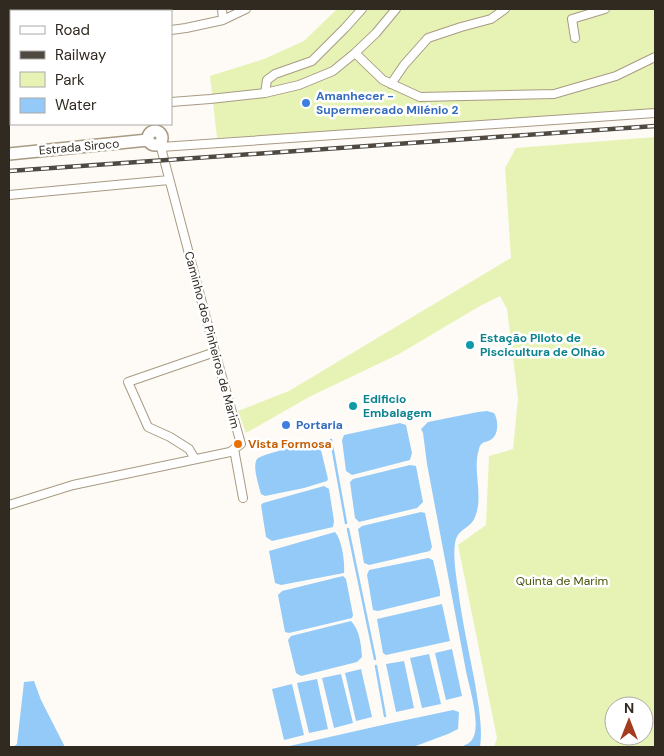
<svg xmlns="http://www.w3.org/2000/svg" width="664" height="756" font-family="'DM Sans',sans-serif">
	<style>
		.green { fill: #e7f3b5; fill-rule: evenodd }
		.water { fill: #93caf8 }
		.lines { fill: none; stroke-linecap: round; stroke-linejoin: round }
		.stream { stroke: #93caf8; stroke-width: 2.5 }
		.street-casing { stroke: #a89a83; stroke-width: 10 }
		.secondary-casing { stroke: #a89a83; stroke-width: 14 }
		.street { stroke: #fff; stroke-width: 8 }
		.secondary { stroke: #fff; stroke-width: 11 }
		.rail-casing { stroke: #4f4941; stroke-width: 4.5 }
		.rail { stroke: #fff; stroke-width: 2.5; stroke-dasharray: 8; stroke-linecap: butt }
		.shop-dot { fill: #3f7fe0; stroke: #fff; stroke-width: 2 }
		.culture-dot { fill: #0f9aa8; stroke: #fff; stroke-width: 2 }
		.food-dot { fill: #e8710a; stroke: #fff; stroke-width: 2 }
		.labels { text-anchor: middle; stroke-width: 5; stroke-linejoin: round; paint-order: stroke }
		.shop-label { font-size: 12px; font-weight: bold; fill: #366cbe; stroke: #fff; text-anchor: start }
		.street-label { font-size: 12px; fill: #302a21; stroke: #fff }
		.culture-label { font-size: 12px; font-weight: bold; fill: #0d838f; stroke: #fff; text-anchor: start }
		.food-label { font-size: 12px; font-weight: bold; fill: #c56008; stroke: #fff; text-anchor: start }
		.park-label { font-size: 12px; fill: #4c5509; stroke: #fff }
	</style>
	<rect width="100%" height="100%" fill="#fefbf6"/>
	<!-- green -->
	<path class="green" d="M337 9H655V113L217 138 210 76 264 59 304 41Z
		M655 137V747H494L497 738 458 545 486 525 489 456 513 449 518 398 507 309 500 296 480 306 399 354 309 397 246 433 238 411 289 391 511 258 505 168 516 148ZM614 706H644V736H614Z"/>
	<!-- water -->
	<path class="water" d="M487 411 494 413C498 419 499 432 493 438 487 444 482 439 479 449 472 471 484 495 475 517 470 530 458 527 455 543 453 557 456 575 458 589 462 620 469 652 475 683 478 704 483 726 480 747H461C465 745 471 743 473 738 481 724 469 686 466 671L427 464 423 433 421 429 428 422 478 412Z
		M400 423 406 425 412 453 410 460 352 475 346 471 342 440 344 435Z
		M316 441 320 446 328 479 327 481 304 488 265 496 261 494C259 486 252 466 257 459 261 454 307 444 316 441Z
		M410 465 416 466 423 502 417 508 359 522 355 518 350 482 353 479Z
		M324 486 329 489 334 521 333 527 272 541 266 537 261 505 263 503Z
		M421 512 425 513 432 547 430 551 369 565 364 563 358 529 362 526Z
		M335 532C342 540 345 562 344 573L281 585 275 583 269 551Z
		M428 558 433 560 440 591V596L378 611 373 610 367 575 369 570Z
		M343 576 346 579 353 615 352 618 289 633 285 632 278 595 282 591Z
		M442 604 450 641 386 655 383 653 377 619Z
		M351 621C360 630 361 645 362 657L357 662 301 676 296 673 288 640 291 636Z
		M452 649 462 696 446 700 435 653Z
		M429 654 441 704 422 708 410 658Z
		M404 661 414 708 396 712 386 664Z
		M361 669 372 717 356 721 345 673Z
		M341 674 353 723 334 728 322 678Z
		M317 679 328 729 309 733 297 683Z
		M34 681 41 700 65 747H13L17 744 24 682Z
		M292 684 304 735 284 740 272 689Z
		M453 710 459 712 458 729 448 734 413 747H285L387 724Z"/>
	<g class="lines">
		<!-- stream -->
		<path class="stream" d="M331 440 346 523
			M348 529 375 659
			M376 666 385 716"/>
		<defs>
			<path id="street" d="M222 9 223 20
				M171 30 186 28 223 20 246 9
				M575 38 572 19 605 9
				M355 53 383 80 420 97 554 94 616 76 655 57
				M391 84 404 65 428 38 461 27 491 19 505 9
				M265 93 267 80 275 74 312 61 345 28 362 9
				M171 102 210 99 265 93 299 85 333 71 355 53 376 33 396 9
				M161 147 655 113
				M9 195 169 180
				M234 449 243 498
				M195 459 189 449 170 437 148 427 128 382 215 352
				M9 505 73 485 230 452 241 444 215 352 160 144"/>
			<path id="secondary" d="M144 9V11
				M148 138a7 7 0 1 1 14 0a7 7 0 1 1-14 0Z
				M9 154 148 140"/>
		</defs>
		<!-- street casing -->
		<use href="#street" class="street-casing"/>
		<!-- secondary casing -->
		<use href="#secondary" class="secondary-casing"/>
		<!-- street -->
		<use href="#street" class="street"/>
		<!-- secondary -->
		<use href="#secondary" class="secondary"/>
		<defs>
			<path id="rail" d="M9 171 655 126"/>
		</defs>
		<!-- rail casing -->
		<use href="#rail" class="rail-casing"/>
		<!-- rail -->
		<use href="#rail" class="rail"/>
	</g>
	<!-- markers -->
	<g class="shop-dot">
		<circle cx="306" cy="103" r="5"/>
		<circle cx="286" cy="425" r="5"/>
	</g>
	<g class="culture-dot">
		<circle cx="470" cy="345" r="5"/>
		<circle cx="353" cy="406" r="5"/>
	</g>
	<circle class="food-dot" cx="238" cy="444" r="5"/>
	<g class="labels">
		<!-- shop labels -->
		<g class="shop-label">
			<text x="316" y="100">Amanhecer -<tspan x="316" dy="14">Supermercado Milénio 2</tspan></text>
			<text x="296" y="429">Portaria</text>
		</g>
		<!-- street labels -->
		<g class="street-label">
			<text transform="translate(79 147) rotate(-5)" y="4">Estrada Siroco</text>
			<text transform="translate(212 340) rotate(75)" y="4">Caminho dos Pinheiros de Marim</text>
		</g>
		<!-- culture labels -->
		<g class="culture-label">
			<text x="480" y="342">Estação Piloto de<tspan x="480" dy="14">Piscicultura de Olhão</tspan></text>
			<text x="363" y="403">Edificio<tspan x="363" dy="14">Embalagem</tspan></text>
		</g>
		<!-- food labels -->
		<g class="food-label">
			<text x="248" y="448">Vista Formosa</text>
		</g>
		<!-- park labels -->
		<g class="park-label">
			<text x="562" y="585">Quinta de Marim</text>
		</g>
	</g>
	<!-- border -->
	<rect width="664" height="756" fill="none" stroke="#302a21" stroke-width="20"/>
	<!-- legend -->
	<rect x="10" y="10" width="162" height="115" fill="#ffffff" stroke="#acaaa6"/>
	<rect x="20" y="26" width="25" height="8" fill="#ffffff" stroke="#acaaa6"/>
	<text x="55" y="35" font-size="15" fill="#302a21">Road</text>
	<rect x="20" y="51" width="25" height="8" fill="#4f4941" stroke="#acaaa6"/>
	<text x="55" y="60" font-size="15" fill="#302a21">Railway</text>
	<rect x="20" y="72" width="25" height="15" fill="#e7f3b5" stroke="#acaaa6"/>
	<text x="55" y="85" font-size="15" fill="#302a21">Park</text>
	<rect x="20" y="98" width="25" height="15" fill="#93caf8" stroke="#acaaa6"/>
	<text x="55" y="110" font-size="15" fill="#302a21">Water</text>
	<!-- north arrow -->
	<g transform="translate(629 721)"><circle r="24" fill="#ffffff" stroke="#acaaa6"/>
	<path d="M0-4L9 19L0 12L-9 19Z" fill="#a33b1e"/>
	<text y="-8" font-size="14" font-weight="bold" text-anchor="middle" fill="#302a21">N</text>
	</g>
</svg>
